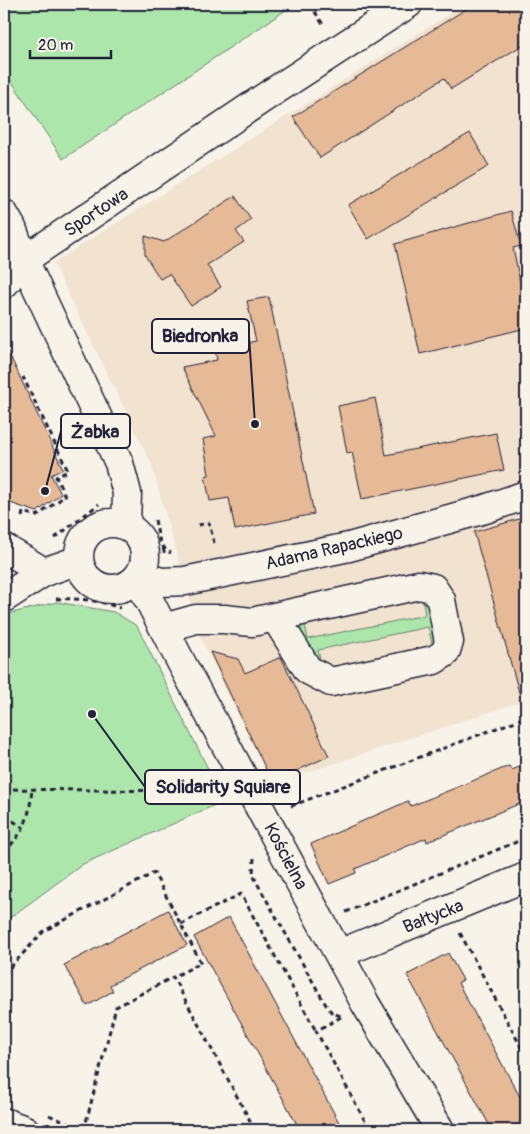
<svg xmlns="http://www.w3.org/2000/svg" width="530" height="1134" font-family="Pangolin,sans-serif">
	<style>
		.built { fill: #f2e2d0 }
		.green { fill: #ade6aa; stroke: #688472 }
		.building { fill: #e7ba97; stroke: #22223b }
		.lines { fill: none; stroke-linecap: round; stroke-linejoin: round }
		.minor-casing { stroke: #22223b; stroke-width: 31 }
		.path { stroke: #22223b; stroke-width: 3; stroke-dasharray: 5 4; stroke-linecap: butt }
		.minor { stroke: #f7f3e8; stroke-width: 28 }
		.labels { text-anchor: middle; stroke-width: 5; stroke-linejoin: round; paint-order: stroke }
		.street-label { font-size: 18px; fill: #22223b; stroke: #f7f3e8 }
		.leader { fill: none; stroke: #22223b; stroke-width: 2 }
		.callout-dot { fill: #22223b; stroke: #f7f3e8; stroke-width: 2 }
		.callout { fill: #f7f3e8; stroke: #22223b; stroke-width: 2 }
		.callout-label { font-size: 19px; text-anchor: middle; font-weight: bold; fill: #22223b }
	</style>
	<rect width="100%" height="100%" fill="#f7f3e8"/>
	<filter id="ink" filterUnits="userSpaceOnUse"><feTurbulence type="fractalNoise" baseFrequency=".02" numOctaves="2"/><feDisplacementMap in="SourceGraphic" scale="10" xChannelSelector="R" yChannelSelector="G"/><feConvolveMatrix kernelMatrix="1 2 1 2 8 2 1 2 1" color-interpolation-filters="sRGB"/></filter>
	<g filter="url(#ink)">
		<!-- built -->
		<path class="built" d="M465 4H526V700L272 784 201 639 151 463 53 263Z"/>
		<!-- green -->
		<path class="green" d="M4 4H286L289 8 63 159 4 70Z
			M422 596 427 601 437 642 433 647 428 627 318 650 322 668C313 655 294 636 304 620L308 639 425 615Z
			M57 602 114 612 137 626 224 801 83 864 4 922V615Z"/>
		<!-- building -->
		<path class="building" d="M474 4H526V43L451 89 444 78 320 158 293 117Z
			M470 133 489 166 368 239 348 205Z
			M235 196 251 220 236 231 244 242 207 265 221 287 191 306 169 274 160 279 145 255V236L164 242Z
			M511 211 521 246 513 248 526 309V328L420 354 395 244Z
			M269 297 314 514 235 530 229 498 210 501 205 476 209 475 203 439 216 436 182 367 217 360 215 350 256 341 247 301Z
			M4 343 63 469 51 475 61 494 37 512 4 501Z
			M375 398 386 455 496 433 504 470 362 499 352 452 347 453 338 406Z
			M526 517V695L520 696 474 532Z
			M210 652 238 659 245 673 281 657 329 756 272 782Z
			M526 764V801L427 842 426 838 355 869 356 873 329 884 311 844 408 801 411 806 509 766 512 770Z
			M168 910 187 945 110 985 113 991 87 1006 64 965Z
			M229 917 343 1130H300L194 937Z
			M448 953 463 980 458 983 526 1108V1130H492L407 975Z"/>
		<g class="lines">
			<defs>
				<path id="minor" d="M4 214 12 228 24 260 119 463 127 493 126 526
					M4 284 24 260 262 99 408 4
					M79 556a33 33 0 1 1 66 0a33 33 0 1 1-66 0Z
					M4 548 44 572
					M140 575 161 582 185 581 349 547 485 509 526 495
					M136 580 149 600 181 662 365 1003 440 1130
					M4 598 44 572 79 560
					M164 628 196 619H224L252 622 419 585 433 588 441 600 449 642 445 653 434 660 331 682 308 670 275 617
					M339 954 526 877
					M4 1122 25 1130"/>
			</defs>
			<!-- minor casing -->
			<use href="#minor" class="minor-casing"/>
			<!-- path -->
			<path class="path" d="M310 4 324 26
				M22 517 23 512 37 516 65 496 56 477 68 471 23 377
				M155 520C158 533 158 547 171 553
				M198 525 209 523 215 547
				M55 538 99 504
				M163 548 165 555
				M56 599C79 598 98 600 120 608
				M4 789 181 791 213 777
				M291 806 526 717
				M4 819 13 821 24 828
				M4 852C26 830 29 819 32 789
				M254 858 253 874 257 883 326 1005 332 1013 341 1016
				M346 912 526 838
				M181 924 241 894 316 1031
				M460 933 526 1056
				M4 974 44 931 154 873 201 963 173 977
				M341 1017 316 1031 370 1130
				M49 1115 83 1130
				M84 1130 116 1007 173 977 255 1130"/>
			<!-- minor -->
			<use href="#minor" class="minor"/>
		</g>
	</g>
	<g class="labels">
		<!-- street labels -->
		<g class="street-label">
			<text transform="translate(96 212) rotate(-34)" y="6">Sportowa</text>
			<text transform="translate(334 548) rotate(-13)" y="6">Adama Rapackiego</text>
			<text transform="translate(286 856) rotate(62)" y="6">Kościelna</text>
			<text transform="translate(433 916) rotate(-22)" y="6">Bałtycka</text>
		</g>
	</g>
	<!-- callouts -->
	<path class="leader" d="M255 424L249 336M45 491L61 431M92 714L145 787"/>
	<g class="callout-dot">
		<circle cx="255" cy="424" r="5"/>
		<circle cx="45" cy="491" r="5"/>
		<circle cx="92" cy="714" r="5"/>
	</g>
	<g class="callout">
		<rect x="152" y="319" width="97" height="34" rx="5"/>
		<rect x="61" y="414" width="69" height="34" rx="5"/>
		<rect x="145" y="770" width="155" height="34" rx="5"/>
	</g>
	<g class="callout-label">
		<text x="200" y="342">Biedronka</text>
		<text x="95" y="438">Żabka</text>
		<text x="223" y="793">Solidarity Squiare</text>
	</g>
	<!-- margin -->
	<rect width="530" height="1134" fill="none" stroke="#f7f3e8" stroke-width="20"/>
	<rect x="10" y="10" width="510" height="1114" fill="none" stroke="#22223b" stroke-width="2" filter="url(#ink)"/>
	<!-- scale -->
	<path d="M30 50v8h81v-8" fill="none" stroke="#22223b" stroke-width="2.5"/>
	<text x="38" y="50" font-size="15" fill="#22223b" stroke="#f7f3e8" stroke-width="4" paint-order="stroke">20 m</text>
</svg>
